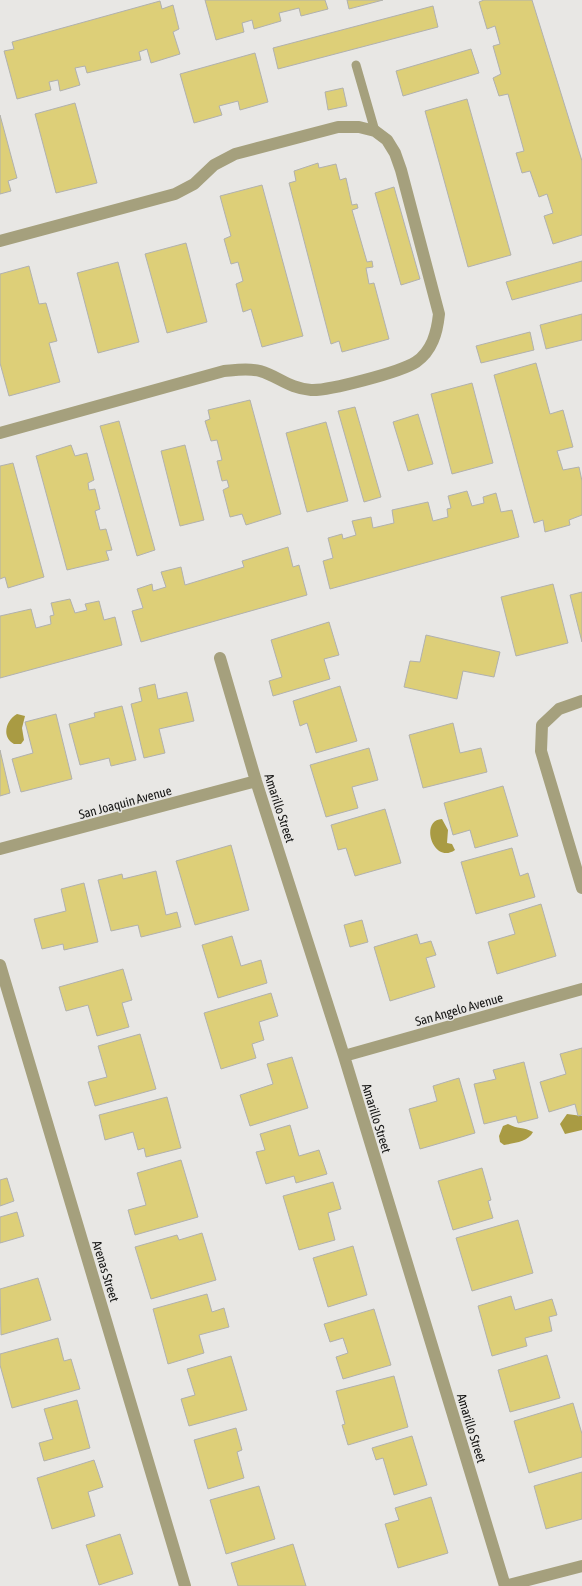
<svg xmlns="http://www.w3.org/2000/svg" width="582" height="1586" font-family="'Asap Condensed',sans-serif">
	<style>
		.water { fill: #a99b43 }
		.building { fill: #ddcf78; stroke: #b1b1ae }
		.lines { fill: none; stroke-linecap: round; stroke-linejoin: round }
		.lane { stroke: #a5a07d; stroke-width: 9 }
		.street { stroke: #a5a07d; stroke-width: 12 }
		.labels { text-anchor: middle; stroke-width: 3; stroke-linejoin: round; paint-order: stroke }
		.street-label { font-size: 13px; fill: #141413; stroke: #e8e7e4 }
	</style>
	<rect width="100%" height="100%" fill="#e8e7e4"/>
	<!-- water -->
	<path class="water" d="M17 714 25 716 22 728 24 740 21 744H14C1 737 6 720 17 714Z
		M442 819 448 830 447 843 452 844 455 850C433 865 419 820 442 819Z
		M567 1114 582 1116V1130L565 1134 560 1124Z
		M508 1124C517 1129 524 1127 533 1132 528 1142 514 1143 504 1145L500 1142 499 1136 503 1126Z"/>
	<!-- building -->
	<path class="building" d="M205 0H325L328 9 301 16 299 8 279 13 281 21 254 29 252 20 242 23 244 32 216 40Z
		M347 0H383L349 9Z
		M484 0H532L582 161V235L553 244 544 216 553 213 547 194 539 197 530 171 522 173 516 153 524 151 508 94 499 96 493 78 501 74 493 46 500 44 495 26 487 29 479 2Z
		M160 1 162 9 173 5 179 29 173 32 180 54 151 63 147 49 139 52 141 60 87 73 85 66 75 68 80 85 60 91 58 80 49 82 51 90 17 99 4 51 14 49 12 42Z
		M433 6 438 27 278 69 273 48Z
		M471 49 479 73 403 96 396 71Z
		M255 53 268 102 240 110 238 101 219 106 222 115 194 123 180 74Z
		M343 88 347 106 328 110 325 92Z
		M467 99 511 255 468 267 425 111Z
		M75 103 97 183 56 193 35 114Z
		M0 115 17 178 8 181 11 191 0 194Z
		M318 163 319 168 336 164 340 180 346 178 352 205 357 204 358 208 352 210 367 262 372 261 373 267 366 268 369 284 374 283 389 339 342 352 339 341 331 344 289 183 296 181 294 171Z
		M262 185 303 336 262 347 251 309 243 312 236 284 243 281 238 262 231 264 224 239 231 236 220 196Z
		M394 187 420 279 401 285 375 193Z
		M186 243 207 322 167 333 145 254Z
		M582 261V281L512 300 506 282Z
		M118 262 139 342 98 353 77 273Z
		M29 266 39 304 46 303 57 341 49 343 60 382 9 396 0 363V274Z
		M582 314V340L546 349 540 325Z
		M530 332 534 350 481 363 476 346Z
		M536 363 550 414 563 410 573 447 557 451 563 470 579 467 582 481V515L569 520 570 525 545 532 543 520 534 523 494 375Z
		M472 383 493 463 452 474 431 394Z
		M250 400 281 514 246 525 242 514 230 517 223 490 229 487 227 480 222 481 217 461 222 460 217 440 211 441 205 421 210 419 208 410Z
		M355 407 381 497 364 502 338 411Z
		M418 414 433 464 408 471 393 422Z
		M119 421 155 550 137 556 100 426Z
		M326 422 348 501 307 512 286 433Z
		M71 445 75 456 87 453 94 480 88 483 89 490 95 489 100 509 95 511 100 530 106 529 112 550 106 551 109 560 67 570 36 456Z
		M185 445 204 520 180 526 161 451Z
		M13 463 44 577 8 588 5 577 0 579V466Z
		M467 491 472 506 484 503 483 497 496 493 501 512 512 510 519 537 330 589 323 561 333 558 328 538 342 534 343 539 356 535 352 521 371 517 373 528 394 523 392 510 428 502 433 521 448 517 447 509 451 508 448 496Z
		M288 547 293 567 299 565 307 595 141 642 132 611 143 608 137 589 152 584 153 591 166 587 161 572 181 567 185 585 244 567 242 561Z
		M553 584 568 643 516 656 501 597Z
		M582 592V642L570 595Z
		M70 599 75 613 87 610 85 604 99 601 104 620 115 617 122 645 0 678V616L31 609 36 628 51 624 50 616 54 615 51 603Z
		M329 622 339 655 324 659 330 679 273 696 269 681 282 677 271 640Z
		M426 635 500 652 494 677 463 671 457 699 404 687 410 661 420 662Z
		M155 684 158 699 187 692 194 721 159 729 165 753 144 758 131 704 142 701 139 688Z
		M340 686 357 741 316 753 307 723 300 726 293 701Z
		M122 706 136 760 111 766 109 758 80 765 69 724 95 717 94 713Z
		M56 714 72 779 21 792 12 759 33 753 25 722Z
		M453 723 460 753 481 748 487 772 423 788 409 735Z
		M369 748 378 780 352 787 358 808 326 817 310 765Z
		M0 750 10 793 0 796Z
		M503 786 518 836 475 848 470 830 453 835 444 803Z
		M385 809 401 863 355 876 346 848 338 850 331 825Z
		M231 845 249 910 195 925 176 861Z
		M512 848 520 876 528 873 535 897 476 914 461 862Z
		M156 871 166 915 177 912 181 927 141 937 138 925 111 931 98 880 122 874 123 879Z
		M84 883 98 942 64 950 63 944 42 949 34 919 66 911 61 889Z
		M541 904 556 956 497 974 488 942 515 934 509 914Z
		M362 920 368 942 350 947 344 925Z
		M417 934 420 944 431 941 436 955 426 958 435 987 390 1001 374 947Z
		M232 936 241 966 261 960 267 983 218 998 202 945Z
		M123 969 132 1000 122 1003 129 1027 97 1036 88 1005 66 1011 59 987Z
		M271 993 278 1016 259 1022 264 1040 252 1044 256 1058 221 1069 204 1013Z
		M140 1034 156 1089 95 1106 88 1082 107 1077 98 1046Z
		M582 1048V1115L578 1116 575 1104 549 1112 540 1082 566 1074 560 1054Z
		M292 1057 308 1108 250 1126 240 1095 273 1084 267 1064Z
		M524 1062 538 1118 518 1123 516 1116 484 1124 474 1084 496 1079 493 1070Z
		M459 1078 475 1133 420 1149 409 1109 437 1101 433 1086Z
		M167 1097 181 1148 146 1157 144 1148 138 1150 133 1132 105 1140 99 1115Z
		M290 1125 299 1156 319 1150 327 1174 296 1183 294 1176 266 1184 256 1152 265 1150 260 1134Z
		M181 1160 198 1217 135 1235 128 1210 146 1205 137 1173Z
		M482 1168 491 1200 488 1201 493 1218 453 1230 438 1181Z
		M7 1178 14 1201 0 1206V1180Z
		M333 1182 341 1209 328 1213 335 1240 299 1250 283 1196Z
		M17 1212 24 1236 0 1243V1217Z
		M518 1220 533 1273 472 1291 456 1238Z
		M202 1233 216 1280 151 1299 135 1247 177 1235 179 1240Z
		M353 1246 367 1295 328 1307 313 1258Z
		M38 1278 51 1320 1 1335 0 1289Z
		M207 1294 212 1312 224 1308 229 1327 199 1335 204 1353 168 1364 153 1309Z
		M511 1296 515 1310 552 1299 557 1315 549 1317 552 1331 525 1338 527 1346 492 1356 478 1306Z
		M374 1309 391 1365 343 1379 336 1357 348 1353 343 1338 330 1342 324 1324Z
		M58 1338 64 1361 71 1359 80 1389 12 1408 0 1365V1354Z
		M547 1355 560 1398 510 1412 498 1370Z
		M231 1356 247 1410 189 1426 181 1399 195 1395 187 1369Z
		M394 1376 408 1427 348 1445 342 1425 345 1424 336 1391Z
		M77 1400 90 1448 44 1461 39 1443 53 1439 44 1409Z
		M573 1403 582 1434V1457L529 1473 514 1421Z
		M236 1428 242 1450 237 1452 244 1478 208 1489 194 1440Z
		M412 1436 427 1485 394 1495 383 1458 376 1460 372 1448Z
		M94 1460 103 1487 88 1492 95 1516 52 1529 37 1478Z
		M582 1472V1519L546 1529 534 1486Z
		M259 1486 275 1539 226 1554 210 1500Z
		M431 1497 448 1553 398 1568 385 1524 399 1520 395 1508Z
		M120 1534 133 1574 99 1585 86 1545Z
		M293 1544 306 1586H238L231 1563Z"/>
	<g class="lines">
		<!-- lane -->
		<path class="lane" d="M356 65 375 131"/>
		<!-- street -->
		<path class="street" d="M0 241 175 194 194 184 214 165 235 154 338 127H359L375 131 387 140 395 153 401 170 439 314C437 333 432 351 416 362 401 372 328 391 311 390 288 388 280 377 260 371 248 368 236 370 224 371L0 433
			M220 658 256 781 344 1056 505 1586
			M582 701 559 709 542 725 541 751 582 888
			M0 849 256 781
			M0 965 185 1586
			M344 1056 582 989
			M505 1586 582 1566"/>
	</g>
	<g class="labels">
		<!-- street labels -->
		<g class="street-label">
			<text transform="translate(125 802) rotate(-15)" y="5">San Joaquin Avenue</text>
			<text transform="translate(280 808) rotate(72)" y="5">Amarillo Street</text>
			<text transform="translate(459 1009) rotate(-16)" y="5">San Angelo Avenue</text>
			<text transform="translate(377 1118) rotate(73)" y="5">Amarillo Street</text>
			<text transform="translate(106 1271) rotate(73)" y="5">Arenas Street</text>
			<text transform="translate(472 1428) rotate(73)" y="5">Amarillo Street</text>
		</g>
	</g>
</svg>
